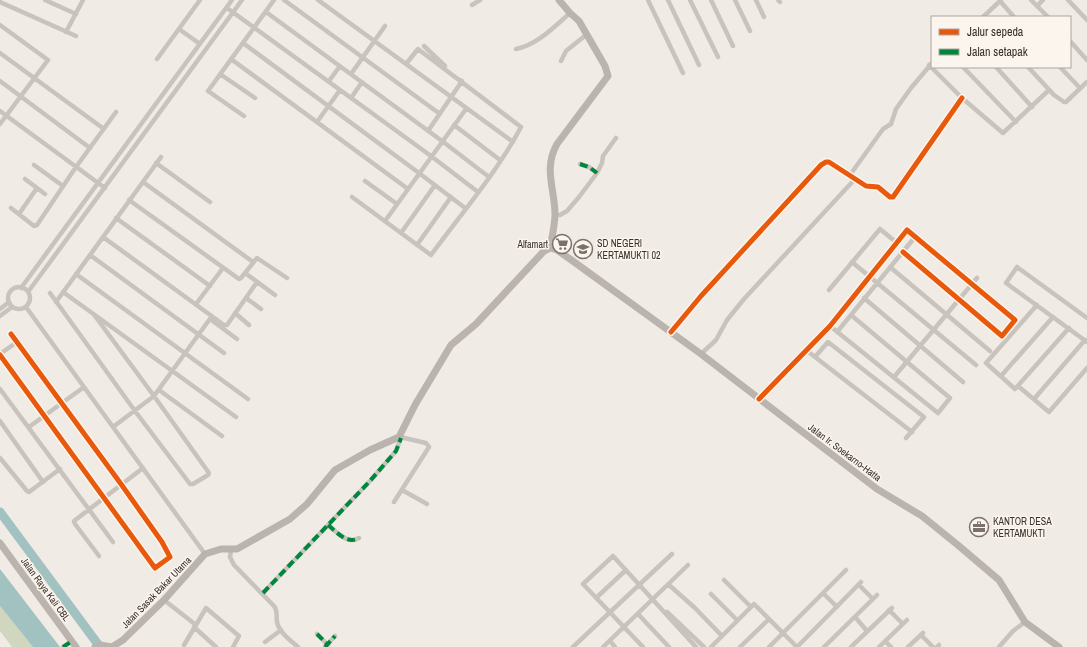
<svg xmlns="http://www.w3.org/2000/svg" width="1087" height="647" font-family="'Archivo Narrow',sans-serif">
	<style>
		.green { fill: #d1d6bf }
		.water { fill: #a1c2c1 }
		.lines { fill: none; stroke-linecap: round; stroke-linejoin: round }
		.river { stroke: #a1c2c1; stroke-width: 9 }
		.street { stroke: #c9c3be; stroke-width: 4.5 }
		.secondary { stroke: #bab3ae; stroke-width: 7 }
		.quiet { stroke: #00873e; stroke-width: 4; stroke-dasharray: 8 4; stroke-linecap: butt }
		.cycleway-casing { stroke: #fbf5ee; stroke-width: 8 }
		.cycleway { stroke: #e8590c; stroke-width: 5 }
		.labels { text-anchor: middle; stroke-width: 3; stroke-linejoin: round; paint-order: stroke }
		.poi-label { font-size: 10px; fill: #3b302b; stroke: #fbf5ee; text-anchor: start }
		.street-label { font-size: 10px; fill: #3b302b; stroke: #fbf5ee }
	</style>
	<rect width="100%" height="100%" fill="#f0ebe5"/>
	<!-- green -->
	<path class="green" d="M0 606 33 647H12L0 631Z"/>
	<!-- water -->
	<path class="water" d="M0 569 60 647H33L0 606Z"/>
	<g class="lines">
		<!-- river -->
		<path class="river" d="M0 512 100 647"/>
		<!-- street -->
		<path class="street" d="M45 0 76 14
			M284 0 440 114
			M318 0 513 142
			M648 0 683 73
			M668 0 699 65
			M690 0 718 57
			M711 0 733 46
			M735 0 750 31
			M756 0 764 17
			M778 0 780 2
			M1031 0 1048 17
			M1068 0 1087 20
			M1000 1 1014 17
			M0 2 76 36
			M472 5 480 0
			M1037 6 1043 0
			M227 8 431 156 478 192
			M266 12 442 141 489 177
			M983 17 1001 0
			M0 25 48 60 0 124
			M179 29 200 44
			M66 32 83 0
			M1070 41 1087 60
			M243 43 419 173 465 208
			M424 46 445 66
			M516 49C537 45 554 27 570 13
			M0 53 104 129
			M157 59 200 0
			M231 59 408 189
			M561 61 566 51 586 35
			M929 65 962 98 1003 133 1049 90
			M963 67 1016 122
			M996 67 1032 107
			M1028 67 1054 95 1064 102H1066L1087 82
			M1060 67 1080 88
			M220 74 255 98
			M351 74 385 26
			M0 81 90 148
			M329 81 340 66
			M351 98 362 82
			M0 111 105 188
			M244 116 208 91 274 0
			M317 122 340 90
			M454 125 500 160
			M428 131 462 81 460 80
			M156 163 210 202
			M580 164 589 167 597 173
			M34 165 63 186
			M850 175 883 129 891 124 896 109 911 88 932 63
			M25 179 45 194
			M365 181 397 204
			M143 182 253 262
			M352 197 431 255C461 214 498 171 521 127L418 49 406 64
			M129 200 239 279 241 278 257 258 287 278
			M11 208 34 226 37 225 76 167 116 112
			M19 214 37 188
			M555 215H560L567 211 579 197 597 173 602 163 603 156 616 138
			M116 218 210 286
			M385 221 466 109
			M401 233 435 185
			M103 237 224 325H227L257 282
			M417 245 451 197
			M90 255 224 353
			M852 262 976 365
			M890 267 990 351
			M245 273 275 295
			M76 274 248 399
			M8 298a11 11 0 1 1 22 0a11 11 0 1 1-22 0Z
			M21 288 232 0
			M829 290 880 229 897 243
			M28 292 242 0
			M63 292 236 417
			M50 293 135 411 190 484H193L208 475 209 473 154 396 95 316
			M246 298 261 309
			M864 298 963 382
			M56 302 161 157
			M196 304 223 268
			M1037 305 986 363 1015 389 1069 328
			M26 307 205 554
			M0 309 9 302
			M235 313 249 325
			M0 316 12 307
			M1087 318 1017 267 1006 283 1087 342
			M210 319 237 339
			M830 326 938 413 950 398 851 315
			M671 332 701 296 821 165 826 162H829L866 186 878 187 890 197H893L962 98
			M837 332 915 237
			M806 350 912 432
			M0 354 17 342
			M701 354 716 340 727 320 744 299 855 179
			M0 355 155 568 170 557 162 542 121 484 11 334
			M815 357 828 342 924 417 906 438
			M1001 376 1053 317
			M894 377 977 278
			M1018 386 1049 412 1087 368
			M0 389 113 542
			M159 390 222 436
			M759 399 830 326 907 230 1015 320 1002 336 903 252
			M1034 399 1085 340
			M0 421 43 482
			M29 427 84 387
			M113 427 154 396 212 316
			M0 458 27 491 29 492 60 469
			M402 490 427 504
			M394 502 429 447 426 443 400 437
			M328 525C337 532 347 545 359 538
			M231 550 230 557 234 565 274 606C278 611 276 616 277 622 279 632 290 640 298 647
			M99 556 75 524 74 521 143 468
			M724 580 751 607
			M669 585 695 608 722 636
			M859 585 873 599
			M263 593 370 481 396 451 401 438
			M823 593 837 607
			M711 594 737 620
			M596 598 626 570
			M164 600 196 625 184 645
			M889 610 903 624
			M667 612 704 647
			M638 614 669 647
			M855 617 867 631
			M196 625 206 608 239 636 233 647
			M194 627 216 647
			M317 634 328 645
			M921 635 933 647
			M610 641 615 647
			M885 641 891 647
			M265 642 281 630
			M63 647 72 641
			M325 647 335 636
			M573 647 672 554
			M603 647 688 565
			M643 647 583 584 613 556 696 647
			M711 647 754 604 797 647 861 582
			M740 647 769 619
			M769 647 846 570
			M824 647 877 595
			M851 647 892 608
			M879 647 907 620
			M908 647 923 633
			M937 647 939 645
			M999 647 1013 631 1025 622"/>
		<!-- secondary -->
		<path class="secondary" d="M550 248C552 237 555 225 555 214 555 189 543 169 557 144L608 76 605 66 579 21 570 13 559 0
			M0 543 76 647
			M95 647 100 645 112 647 123 640 164 600 205 554 221 549H237L290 519 307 504 335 470 370 450 399 437 415 405 451 345 476 324 544 251 550 248 557 250 570 259 701 354 877 489 922 516 959 546 999 580 1025 622 1059 647"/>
		<!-- quiet -->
		<path class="quiet" d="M580 164 589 167 597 173
			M328 525C337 532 347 545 359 538
			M263 593 370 481 396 451 401 438
			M317 634 328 645
			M63 647 72 641
			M325 647 335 636"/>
		<defs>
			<path id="cycleway" d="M671 332 701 296 821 165 826 162H829L866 186 878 187 890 197H893L962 98
				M0 355 155 568 170 557 162 542 121 484 11 334
				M759 399 830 326 907 230 1015 320 1002 336 903 252"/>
		</defs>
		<!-- cycleway casing -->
		<use href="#cycleway" class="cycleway-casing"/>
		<!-- cycleway -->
		<use href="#cycleway" class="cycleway"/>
	</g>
	<!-- icons -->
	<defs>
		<symbol id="supermarket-ring" viewBox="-11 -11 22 22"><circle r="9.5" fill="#fbf5ee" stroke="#7a716c" stroke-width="1.5"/><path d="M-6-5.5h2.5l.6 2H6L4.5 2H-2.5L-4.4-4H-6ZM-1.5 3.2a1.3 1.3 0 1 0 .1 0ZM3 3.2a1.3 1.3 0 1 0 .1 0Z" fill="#7a716c"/></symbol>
		<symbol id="school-ring" viewBox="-11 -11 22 22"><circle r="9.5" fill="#fbf5ee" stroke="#7a716c" stroke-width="1.5"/><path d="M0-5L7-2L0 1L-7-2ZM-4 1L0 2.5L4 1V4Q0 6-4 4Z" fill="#7a716c"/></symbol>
		<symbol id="office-ring" viewBox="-11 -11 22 22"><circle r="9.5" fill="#fbf5ee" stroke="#7a716c" stroke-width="1.5"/><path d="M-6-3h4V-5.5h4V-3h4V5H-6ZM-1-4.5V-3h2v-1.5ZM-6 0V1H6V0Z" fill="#7a716c"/></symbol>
	</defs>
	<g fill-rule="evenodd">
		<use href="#supermarket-ring" x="551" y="233" width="22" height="22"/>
		<use href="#school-ring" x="572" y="238" width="22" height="22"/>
		<use href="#office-ring" x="968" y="516" width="22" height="22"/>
	</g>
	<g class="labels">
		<!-- poi labels -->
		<g class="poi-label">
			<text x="597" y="247">SD NEGERI<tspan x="597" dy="12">KERTAMUKTI 02</tspan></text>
			<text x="548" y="248" text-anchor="end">Alfamart</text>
			<text x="993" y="525">KANTOR DESA<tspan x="993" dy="12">KERTAMUKTI</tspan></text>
		</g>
		<!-- street labels -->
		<g class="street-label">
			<text transform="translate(845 452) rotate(37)" y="4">Jalan Ir. Soekarno-Hatta</text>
			<text transform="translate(46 589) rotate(54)" y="4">Jalan Raya Kali CBL</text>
			<text transform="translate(156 592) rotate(-46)" y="4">Jalan Sasak Bakar Utama</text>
		</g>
	</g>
	<!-- legend -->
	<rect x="931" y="16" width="140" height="52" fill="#fbf5ee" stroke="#aea6a0"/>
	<rect x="939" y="29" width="20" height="6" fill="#e8590c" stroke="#aea6a0"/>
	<text x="967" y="36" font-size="12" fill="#3b302b">Jalur sepeda</text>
	<rect x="939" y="49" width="20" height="6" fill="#00873e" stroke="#aea6a0"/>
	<text x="967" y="56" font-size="12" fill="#3b302b">Jalan setapak</text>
</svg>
